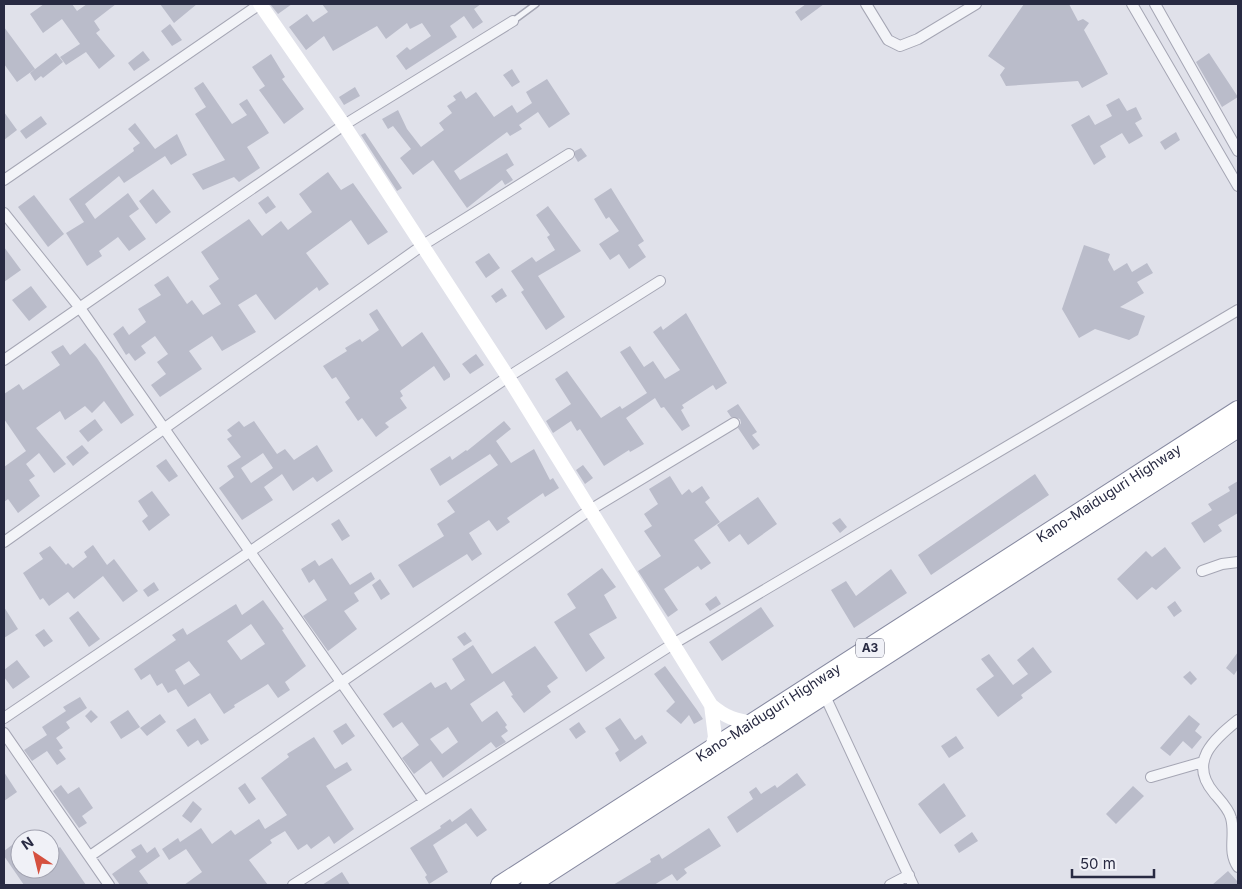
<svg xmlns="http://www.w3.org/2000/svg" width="1242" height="889" font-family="Inter,sans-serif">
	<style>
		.building { fill: #babcca; fill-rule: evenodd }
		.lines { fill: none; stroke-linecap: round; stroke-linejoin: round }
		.lane-casing { stroke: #a5a6b4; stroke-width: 8 }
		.street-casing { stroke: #a5a6b4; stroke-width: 12 }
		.highway-casing { stroke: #878aa1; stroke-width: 20 }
		.lane { stroke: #f3f4f8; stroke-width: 5 }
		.street { stroke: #f3f4f8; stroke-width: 10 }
		.secondary { stroke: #fff; stroke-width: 14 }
		.highway { stroke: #fff; stroke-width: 18 }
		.labels { text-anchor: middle; stroke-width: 4; stroke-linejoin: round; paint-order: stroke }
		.shield { fill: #f0f1f7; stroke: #646678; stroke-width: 1 }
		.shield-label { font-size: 12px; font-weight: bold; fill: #282a42 }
		.street-label { font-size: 14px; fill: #282a42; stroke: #f0f1f7 }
	</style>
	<rect width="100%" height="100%" fill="#e0e1ea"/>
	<!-- building -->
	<path class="building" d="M44 4H72L77 11 87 4H116L94 21 100 30 96 33 115 56 99 69 86 52 66 65 60 57 80 44 62 19 43 33 30 14Z
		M160 4H197L174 23Z
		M270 4H292L278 14Z
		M322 4H481L474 9 483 22 473 29 464 16 450 26 457 37 406 70 396 56 407 47 410 50 431 36 422 23 410 29 407 23 386 39 377 26 333 51 324 36 306 50 289 27 307 14 313 22 328 12Z
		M806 4H824L801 21 795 12Z
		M1024 4H1069L1078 21 1083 19 1089 23 1084 30 1108 74 1082 88 1078 81 1006 86 1000 75 1005 68 988 56Z
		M170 24 182 40 172 46 161 31Z
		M4 27 35 69 17 82 4 64Z
		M143 51 150 60 134 71 128 63Z
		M56 53 63 62 43 78 41 76 35 81 30 73Z
		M1209 53 1238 97 1222 107 1196 62Z
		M271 54 285 77 282 79 304 109 284 124 259 90 265 86 252 67Z
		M512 69 520 82 512 87 503 75Z
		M547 79 570 114 549 128 538 112 519 125 522 129 510 136 507 132 454 171 460 180 507 153 514 165 506 170 513 180 505 185 502 180 467 208 433 160 413 175 400 158 411 149 393 126 388 129 382 119 398 110 407 129 421 147 444 130 439 123 452 113 447 106 456 100 453 96 461 91 466 99 476 92 494 117 512 105 517 113 532 103 526 92Z
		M203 82 232 124 247 115 239 104 247 99 269 133 247 147 260 168 239 182 234 177 203 190 192 174 225 160 195 114 206 107 194 88Z
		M355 87 360 96 344 105 339 97Z
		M1119 98 1127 111 1136 107 1142 119 1135 123 1143 136 1129 144 1122 133 1100 146 1106 157 1094 165 1071 125 1089 115 1095 125 1112 116 1106 105Z
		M4 112 17 130 4 140Z
		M41 116 47 124 26 139 20 131Z
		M135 123 155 149 177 134 187 155 171 165 165 156 124 183 119 176 85 204 95 219 128 193 139 209 129 216 146 239 129 251 118 237 99 251 102 256 87 266 66 233 84 222 69 199 134 151 133 148 140 143 128 129Z
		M1176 132 1180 140 1165 150 1160 142Z
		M365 133 402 188 397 191 361 135Z
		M581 148 587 156 578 162 575 157V151Z
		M328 172 341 190 353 183 388 232 368 245 351 220 306 253 329 284 319 291 317 287 275 320 256 294 238 305 256 332 222 351 212 336 189 351 202 369 160 397 151 385 166 374 157 362 168 354 155 336 141 346 146 353 135 361 129 353 126 355 113 334 123 326 129 335 146 322 138 309 161 295 154 285 168 276 187 304 192 300 203 315 221 304 209 286 219 279 201 252 249 219 262 236 281 221 288 230 312 212 299 194Z
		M611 188 644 241 638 245 646 257 629 269 619 254 610 260 599 244 619 231 609 217 606 219 594 199Z
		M153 189 171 212 156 224 139 201Z
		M34 195 64 234 48 247 18 207Z
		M268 196 276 207 266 214 258 203Z
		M548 206 581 251 538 276 565 317 546 330 521 292 524 290 511 271 532 257 536 262 555 250 547 237 550 235 536 215Z
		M1084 245 1110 254 1108 260 1114 271 1127 263 1132 272 1147 263 1153 273 1137 282 1144 293 1120 307 1145 316 1138 335 1129 340 1095 329 1079 338 1062 309Z
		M4 247 21 270 4 282Z
		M489 253 500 268 486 278 475 262Z
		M31 286 47 307 29 321 12 300Z
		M502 288 507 296 496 303 491 296Z
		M377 309 402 347 422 332 450 374V377L444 381 434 366 400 391 403 396 400 398 407 408 385 423 389 427 376 437 362 418 358 421 345 402 350 398 336 377 332 379 323 366 347 351 345 348 360 339 362 342 379 330 369 314Z
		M686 313 727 383 716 390 713 385 682 405 684 408 681 410 690 426 682 431 664 407 661 408 655 398 626 418 644 444 630 452 629 450 604 466 580 429 577 431 571 421 553 433 546 421 571 404 555 379 567 371 601 418 620 406 622 409 647 393 620 352 630 346 644 367 653 361 665 379 680 370 653 332 661 326 663 330Z
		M85 343 97 358 134 415 121 424 104 401 92 413 85 406 65 420 60 411 36 428 66 464 54 473 39 453 26 464 35 476 29 480 40 496 18 513 8 499 4 502V467L26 451 4 419V394L19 384 23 390 60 365 51 352 63 345 70 355Z
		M476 354 484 365 470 374 462 364Z
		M738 404 757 432 752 435 760 445 753 450 738 428 741 423 740 419 731 417 727 411Z
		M95 419 103 430 88 442 79 431Z
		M239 421 244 427 254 421 277 454 285 449 294 460 317 445 333 471 317 482 313 477 293 491 282 474 264 487 273 500 242 520 219 488 234 477 227 466 241 457 227 439 232 436 227 430ZM263 453 273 468 251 483 241 468Z
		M504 421 511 429 496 441 511 463 534 449 550 480 553 478 559 488 545 497 543 493 507 518 510 522 497 531 489 520 469 533 482 554 472 561 467 554 413 588 398 565 444 536 437 524 455 512 447 501 498 465 490 454 440 486 430 469 450 456 452 460 466 450 467 451Z
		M82 445 89 453 73 466 66 457Z
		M166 459 178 476 169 482 156 466Z
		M583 465 593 478 585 484 576 470Z
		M1035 474 1049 495 931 575 918 555Z
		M670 476 682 495 689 489 692 493 702 486 710 498 705 502 720 522 694 540 711 563 701 570 698 566 664 589 678 610 668 617 638 571 661 556 644 531 652 526 644 514 658 504 649 489Z
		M1238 481V513L1218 525 1222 531 1204 543 1191 523 1212 510 1208 504 1230 491 1228 487Z
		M152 491 170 515 149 531 142 521 148 516 138 501Z
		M758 497 777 524 748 545 740 534 729 542 717 525Z
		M840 518 847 527 840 533 832 523Z
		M339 519 350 536 342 541 331 524Z
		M93 545 107 565 114 559 138 591 123 602 103 576 74 599 68 592 49 606 43 598 40 600 23 573 43 559 39 553 50 546 66 565 68 563 73 568 87 557 84 552Z
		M1165 547 1181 568 1156 590 1152 587 1137 600 1117 579 1146 551 1152 557Z
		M332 558 350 585 371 572 375 579 354 593 359 601 344 611 357 629 328 651 303 616 327 600 314 579 309 583 301 569 315 560 319 566Z
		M602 568 616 587 604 595 617 618 589 634 605 658 586 672 554 622 576 608 567 594Z
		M891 569 907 593 854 628 831 590 846 581 856 596Z
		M380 579 390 594 381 600 372 585Z
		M154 582 159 590 148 597 143 590Z
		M716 596 721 604 710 611 705 604Z
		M263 600 284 629 282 630 306 666 285 682 290 690 278 698 268 684 234 705 235 707 224 714 210 693 188 707 176 689 168 693 162 683 157 686 150 674 141 680 134 669 176 640 172 635 183 628 187 635 236 604 242 615ZM251 624 265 644 241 660 227 641ZM189 661 200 675 184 685 175 670Z
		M1175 601 1182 611 1174 617 1167 607Z
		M4 607 18 629 4 638Z
		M761 607 774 626 722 661 709 642Z
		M78 611 100 639 89 647 69 618Z
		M44 629 53 641 44 647 35 635Z
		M465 632 472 641 464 646 457 637Z
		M473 645 492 674 535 646 558 678 547 686 551 692 524 713 511 696 513 695 504 681 470 704 482 722 497 711 507 725 505 727 508 731 501 736 506 742 496 748 491 742 443 778 431 761 414 774 402 758 419 745 402 722 393 728 383 714 431 682 435 688 446 682 451 690 465 680 452 659ZM448 727 458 742 442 754 430 739Z
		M1033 647 1052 672 1021 695 1023 698 998 717 976 689 994 676 981 659 989 654 1013 685 1028 674 1017 660Z
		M1238 652V669L1234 675 1226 668Z
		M17 660 30 677 13 689 4 677V670Z
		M665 666 697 710 703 719 694 724 689 715 681 724 666 711 675 702 654 674Z
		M1190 671 1197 679 1191 685 1183 677Z
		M80 697 87 708 66 722 70 728 56 738 63 748 59 750 66 759 57 765 47 751 32 761 24 750 47 735 42 727 66 711 63 707Z
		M91 710 98 717 91 723 85 716Z
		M128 710 140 727 121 739 110 722Z
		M160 714 166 722 147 736 140 728Z
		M1189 715 1200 724 1195 731 1202 737 1192 749 1183 741 1170 756 1160 748Z
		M195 718 209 740 201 745 198 740 188 747 176 730Z
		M620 718 635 740 642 735 647 743 620 762 615 753 619 750 605 728Z
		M579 722 586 732 576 739 569 729Z
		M346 723 355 736 342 745 333 731Z
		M956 736 964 748 949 758 941 746Z
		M314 737 335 769 347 762 352 770 326 786 354 829 334 844 329 836 311 849 307 844 298 850 285 831 270 840 272 843 249 860 268 885H184L202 872 186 849 169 860 162 849 178 838 180 842 201 828 212 844 231 830 235 835 259 819 265 829 287 815 261 778 289 757 287 754Z
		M4 772 17 792 4 801Z
		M797 773 806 785 737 833 727 817 753 799 749 792 756 787 761 794 775 785 777 788Z
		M245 783 256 799 249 804 238 788Z
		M944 783 966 816 940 834 918 804Z
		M61 785 68 794 79 787 93 808 82 816 87 823 79 828 53 791Z
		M1133 786 1144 796 1116 824 1106 814Z
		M193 801 202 809 191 823 182 816Z
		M471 808 487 830 477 837 466 823 433 845 448 872 429 884 425 877 427 875 410 848 441 828 440 826 450 819 452 822Z
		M709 828 721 846 684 869 687 873 677 881 672 874 654 885H613L651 862 650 859 659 854 662 859Z
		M972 832 978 841 959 853 954 845Z
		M20 839V869H50V854L60 847 86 885H24L4 856V851Z
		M141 844 147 853 155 847 160 856 139 871 149 885H120L112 874 136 857 131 850Z
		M1228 871 1238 882V885H1212Z
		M342 872 350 885H322Z"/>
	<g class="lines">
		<defs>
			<path id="lane" d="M513 21 536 4"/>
			<path id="street" d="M866 4 888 40 900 46 918 39 976 4
				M1132 4 1238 186
				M1155 4 1238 151
				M4 180 260 4
				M4 213 80 308 424 801
				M4 360 344 125 513 21
				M4 542 423 245 569 154
				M1202 571 1222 564 1238 562
				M825 696 913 885
				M4 718 508 377 660 281
				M1238 720C1213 740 1188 762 1214 793 1220 800 1229 809 1231 818 1236 836 1227 851 1238 867
				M4 733 109 885
				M1151 777 1203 762
				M90 856 590 510 734 423
				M293 885 673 644 1238 310
				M890 885 909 875"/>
			<g id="highway">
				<path id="s1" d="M500 885 1238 410"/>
				<path d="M530 885 1238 428"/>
			</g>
		</defs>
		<!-- lane casing -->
		<use href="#lane" class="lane-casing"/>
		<!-- street casing -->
		<use href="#street" class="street-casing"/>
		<!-- highway casing -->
		<use href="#highway" class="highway-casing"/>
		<!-- lane -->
		<use href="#lane" class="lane"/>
		<!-- street -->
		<use href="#street" class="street"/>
		<!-- secondary -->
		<path class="secondary" d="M260 4 344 125 508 377 711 705C725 717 736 721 755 723
			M711 751 715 737 711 705"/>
		<!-- highway -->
		<use href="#highway" class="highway"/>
	</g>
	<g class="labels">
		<!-- shield labels -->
		<rect class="shield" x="856" y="638.5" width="28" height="19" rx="4"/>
		<g class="shield-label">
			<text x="870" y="652">A3</text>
		</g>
		<!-- street labels -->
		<g class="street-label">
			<text dy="5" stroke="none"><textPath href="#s1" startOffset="724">Kano-Maiduguri Highway</textPath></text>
			<text dy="5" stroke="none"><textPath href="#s1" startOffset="319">Kano-Maiduguri Highway</textPath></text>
		</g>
	</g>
	<!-- border -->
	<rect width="1242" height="889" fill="none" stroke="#282a42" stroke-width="10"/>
	<!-- north arrow -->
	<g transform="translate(35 854) rotate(325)"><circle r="24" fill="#f0f1f7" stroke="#a0a1af"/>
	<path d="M0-4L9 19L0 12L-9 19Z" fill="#d5503f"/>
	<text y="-8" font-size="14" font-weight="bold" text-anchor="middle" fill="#282a42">N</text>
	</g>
	<!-- scale -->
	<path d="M1072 869v8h82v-8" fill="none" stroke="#282a42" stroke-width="2.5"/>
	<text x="1080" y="869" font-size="15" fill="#282a42" stroke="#f0f1f7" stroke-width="4" paint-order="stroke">50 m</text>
</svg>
